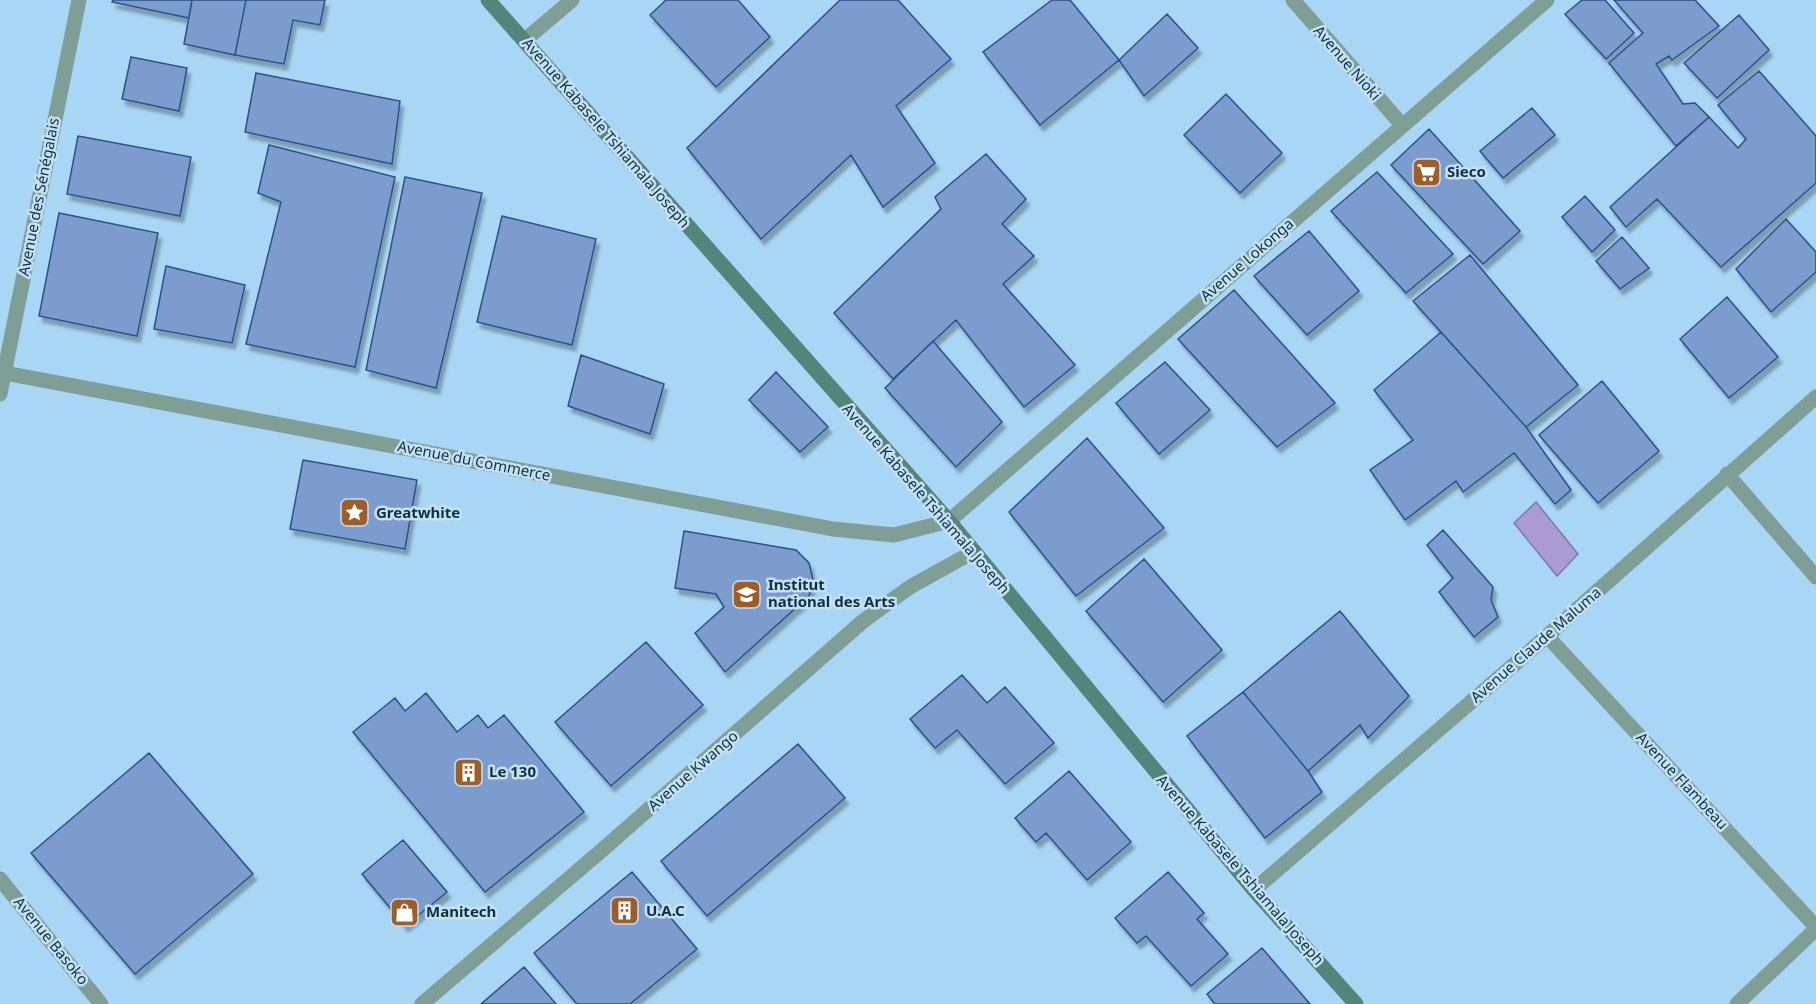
<svg xmlns="http://www.w3.org/2000/svg" width="1816" height="1004" font-family="'Noto Sans',sans-serif">
	<style>
		.water { fill: #ab9bd3; stroke: #7c7ba8; stroke-width: 1.5 }
		.building { fill: #7b9ccd; stroke: #2a528b; stroke-width: 1.5; filter: url(#shadow) }
		.lines { fill: none; stroke-linecap: round; stroke-linejoin: round }
		.minor { stroke: #7e9e96; stroke-width: 15 }
		.tertiary { stroke: #7e9e96; stroke-width: 15 }
		.secondary { stroke: #54857a; stroke-width: 15 }
		.labels { text-anchor: middle; stroke-width: 5; stroke-linejoin: round; paint-order: stroke }
		.street-label { font-size: 15px; fill: #0e3043; stroke: #c4e1f5 }
		.poi-label { font-size: 15px; font-weight: bold; fill: #0e3043; stroke: #c4e1f5; text-anchor: start }
	</style>
	<defs>
		<filter id="shadow"><feDropShadow dx="3.5" dy="6" stdDeviation="1.5" flood-color="#0004"/></filter>
	</defs>
	<rect width="100%" height="100%" fill="#a9d6f4"/>
	<!-- water -->
	<path class="water" d="M1536 502 1578 554 1557 576 1514 523Z"/>
	<!-- building -->
	<path class="building" d="M113 0H192L189 18 112 2Z
		M192 0H246L235 55 184 44Z
		M246 0H325L320 25 293 20 284 64 235 55Z
		M666 0H738L770 37 716 87 650 15Z
		M840 0H898L951 59 896 106 935 163 883 207 851 155 761 239 687 148Z
		M1052 0H1070L1119 60 1040 125 983 52Z
		M1582 0H1605L1634 33 1606 59 1565 14Z
		M1614 0H1695L1719 26 1672 60 1669 56 1656 64 1683 104 1695 103 1709 117 1676 146 1609 63 1643 33Z
		M1167 14 1198 48 1144 96 1119 60Z
		M1739 15 1769 50 1717 98 1684 63Z
		M131 57 187 68 179 111 122 99Z
		M1759 71 1816 136V183L1721 267 1657 199 1626 227 1610 207 1709 117 1738 148 1746 139 1718 105Z
		M256 73 400 101 392 164 245 132Z
		M1226 94 1282 153 1240 193 1184 135Z
		M1532 108 1555 135 1503 178 1480 151Z
		M1429 129 1520 231 1483 264 1391 165Z
		M78 136 191 157 180 216 67 194Z
		M269 145 395 177 355 367 246 344 281 202 258 193Z
		M986 154 1026 199 1002 224 1034 256 1003 284 1075 365 1024 407 956 320 893 379 834 313 941 209 935 197Z
		M1377 172 1453 254 1406 293 1331 211Z
		M405 177 482 193 436 388 366 370Z
		M1585 196 1615 230 1592 252 1562 217Z
		M59 213 158 233 137 336 39 316Z
		M502 216 596 239 572 345 477 322Z
		M1786 219 1816 252V272L1771 312 1736 269Z
		M1309 231 1359 291 1307 335 1254 276Z
		M1622 237 1649 268 1620 289 1596 261Z
		M1470 255 1578 385 1526 427 1413 301Z
		M166 266 245 285 232 343 154 329Z
		M1234 290 1335 403 1277 447 1178 339Z
		M1727 297 1778 357 1729 398 1680 339Z
		M1441 332 1526 427 1571 490 1555 504 1514 453 1463 492 1456 481 1405 520 1370 470 1413 440 1374 390Z
		M933 341 1002 422 956 467 885 388Z
		M581 355 664 384 650 434 568 406Z
		M1165 362 1210 410 1159 454 1116 403Z
		M776 372 828 427 800 452 749 400Z
		M1602 381 1659 451 1598 503 1539 435Z
		M1087 438 1164 528 1076 596 1009 512Z
		M303 460 417 480 405 549 290 529Z
		M1443 530 1493 587 1491 600 1498 617 1474 637 1439 592 1453 578 1427 545Z
		M684 531 796 550 809 563 813 580 809 596 725 672 695 633 724 607 716 594 675 588Z
		M1144 559 1222 650 1163 702 1086 611Z
		M1340 611 1409 696 1368 738 1360 725 1308 771 1243 692Z
		M646 642 703 705 611 786 555 722Z
		M962 675 987 703 1005 687 1054 743 1005 784 957 730 935 748 910 719Z
		M1243 692 1308 771 1322 792 1265 838 1187 736Z
		M426 693 457 732 478 715 488 728 504 715 584 812 485 892 353 732 395 698 405 711Z
		M798 744 845 798 707 916 661 861Z
		M149 753 253 874 135 974 31 853Z
		M1069 771 1131 842 1087 880 1046 833 1036 842 1015 818Z
		M403 840 447 892 405 926 362 874Z
		M632 872 697 949 630 1004H577L534 953Z
		M1168 872 1204 913 1197 919 1228 954 1191 986 1146 936 1137 943 1115 918Z
		M1262 948 1310 1004H1215L1207 994Z
		M524 967 556 1004H481Z"/>
	<g class="lines">
		<!-- minor -->
		<path class="minor" d="M1293 0 1402 125
			M525 40 572 0
			M0 394 79 0
			M1727 474 1816 577
			M949 521 1547 0
			M1547 636 1816 927
			M0 879 101 1004
			M1254 890 1547 636 1816 397
			M422 1004 601 851 862 622 910 587 973 552
			M1737 1004 1816 929"/>
		<!-- tertiary -->
		<path class="tertiary" d="M0 372 833 529 894 535 949 521"/>
		<!-- secondary -->
		<path class="secondary" d="M488 0 949 521 1254 890 1356 1004"/>
	</g>
	<!-- icons -->
	<defs>
		<symbol id="supermarket-square" viewBox="-11 -11 22 22"><rect x="-9" y="-9" width="18" height="18" rx="4" fill="#9f5e28" stroke="#c4e1f5"/><path d="M-6-5.5h2.5l.6 2H6L4.5 2H-2.5L-4.4-4H-6ZM-1.5 3.2a1.3 1.3 0 1 0 .1 0ZM3 3.2a1.3 1.3 0 1 0 .1 0Z" fill="#fff"/></symbol>
		<symbol id="sight-square" viewBox="-11 -11 22 22"><rect x="-9" y="-9" width="18" height="18" rx="4" fill="#9f5e28" stroke="#c4e1f5"/><path d="M0-6L1.8-2.2L6-1.7L2.9 1.2L3.7 5.4L0 3.3L-3.7 5.4L-2.9 1.2L-6-1.7L-1.8-2.2Z" fill="#fff"/></symbol>
		<symbol id="university-square" viewBox="-11 -11 22 22"><rect x="-9" y="-9" width="18" height="18" rx="4" fill="#9f5e28" stroke="#c4e1f5"/><path d="M0-5L7-2L0 1L-7-2ZM-4 1L0 2.5L4 1V4Q0 6-4 4Z" fill="#fff"/></symbol>
		<symbol id="building-square" viewBox="-11 -11 22 22"><rect x="-9" y="-9" width="18" height="18" rx="4" fill="#9f5e28" stroke="#c4e1f5"/><path d="M-4-6H4V6H1V3H-1V6H-4ZM-2.5-4.3h1.7v1.8h-1.7ZM.8-4.3h1.7v1.8H.8ZM-2.5-1h1.7V.8h-1.7ZM.8-1h1.7V.8H.8Z" fill="#fff"/></symbol>
		<symbol id="shop-square" viewBox="-11 -11 22 22"><rect x="-9" y="-9" width="18" height="18" rx="4" fill="#9f5e28" stroke="#c4e1f5"/><path d="M-5-2.5h2.3a2.7 3.5 0 0 1 5.4 0H5L5.5 6h-11ZM-1.5-2.5h3a1.5 2.3 0 0 0-3 0Z" fill="#fff"/></symbol>
	</defs>
	<g fill-rule="evenodd">
		<use href="#supermarket-square" x="1410" y="156" width="33" height="33"/>
		<use href="#sight-square" x="338" y="496" width="33" height="33"/>
		<use href="#university-square" x="730" y="578" width="33" height="33"/>
		<use href="#building-square" x="452" y="756" width="33" height="33"/>
		<use href="#building-square" x="608" y="894" width="33" height="33"/>
		<use href="#shop-square" x="388" y="896" width="33" height="33"/>
	</g>
	<g class="labels">
		<!-- street labels -->
		<g class="street-label">
			<text transform="translate(1347 63) rotate(49)" y="5">Avenue Nioki</text>
			<text transform="translate(606 133) rotate(49)" y="5">Avenue Kabasele Tshiamala Joseph</text>
			<text transform="translate(39 197) rotate(-79)" y="5">Avenue des Sénégalais</text>
			<text transform="translate(1247 260) rotate(-41)" y="5">Avenue Lokonga</text>
			<text transform="translate(474 461) rotate(11)" y="5">Avenue du Commerce</text>
			<text transform="translate(926 499) rotate(49)" y="5">Avenue Kabasele Tshiamala Joseph</text>
			<text transform="translate(1536 645) rotate(-41)" y="5">Avenue Claude Maluma</text>
			<text transform="translate(693 771) rotate(-41)" y="5">Avenue Kwango</text>
			<text transform="translate(1682 781) rotate(47)" y="5">Avenue Flambeau</text>
			<text transform="translate(1240 870) rotate(49)" y="5">Avenue Kabasele Tshiamala Joseph</text>
			<text transform="translate(51 941) rotate(51)" y="5">Avenue Basoko</text>
		</g>
		<!-- poi labels -->
		<g class="poi-label">
			<text x="1447" y="177">Sieco</text>
			<text x="376" y="518">Greatwhite</text>
			<text x="768" y="590">Institut<tspan x="768" dy="17">national des Arts</tspan></text>
			<text x="489" y="777">Le 130</text>
			<text x="646" y="916">U.A.C</text>
			<text x="426" y="917">Manitech</text>
		</g>
	</g>
</svg>
